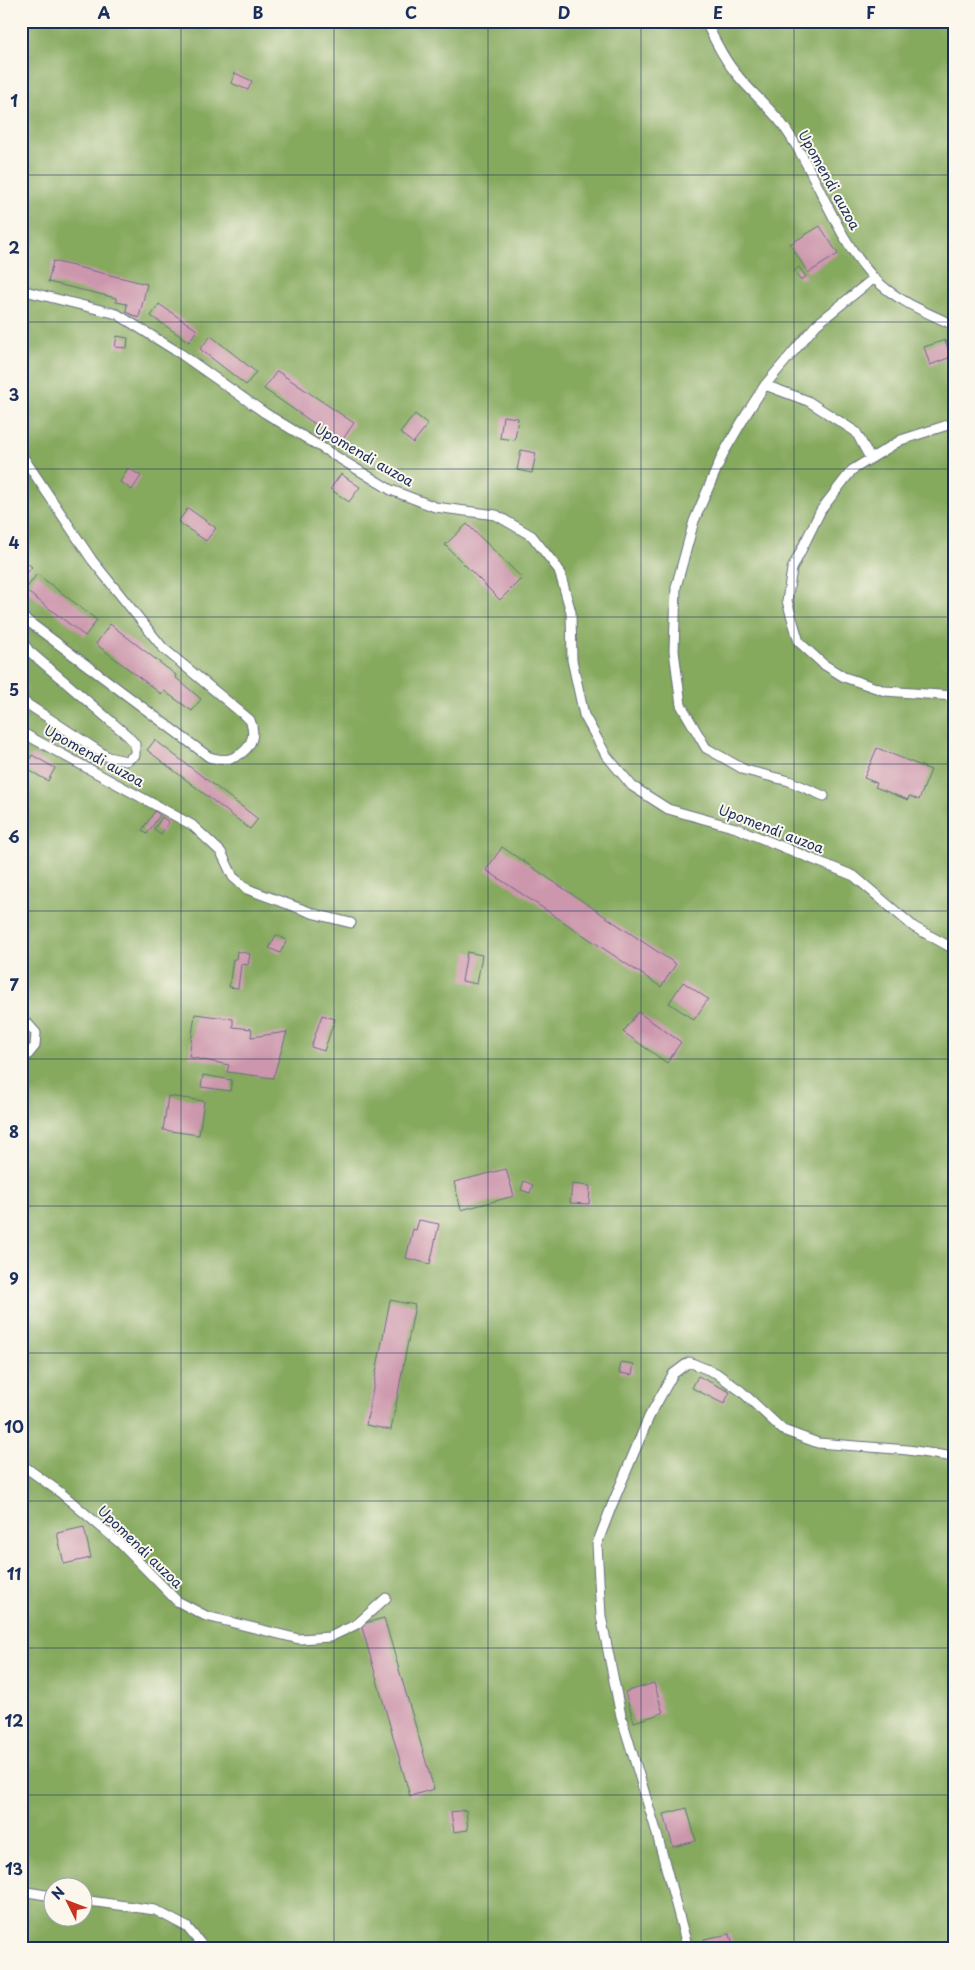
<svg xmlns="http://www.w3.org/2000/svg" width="975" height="1970" font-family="'Playpen Sans',sans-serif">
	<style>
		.forest { fill: #85a95d; stroke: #506c5e; fill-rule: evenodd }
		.building { fill: #cc96ac }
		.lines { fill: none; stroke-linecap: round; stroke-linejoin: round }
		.lane-casing { stroke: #666d81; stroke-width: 11 }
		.lane { stroke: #fff; stroke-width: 9 }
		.grid { fill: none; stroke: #1b2f5e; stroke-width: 1; stroke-opacity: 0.55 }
		.labels { text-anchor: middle; stroke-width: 4; stroke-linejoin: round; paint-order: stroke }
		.street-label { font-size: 14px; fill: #1b2f5e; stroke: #fbf7ec }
		.neatline { fill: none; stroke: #1b2f5e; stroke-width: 2 }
		.grid-label { font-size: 16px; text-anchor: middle; font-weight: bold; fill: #1b2f5e }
	</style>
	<rect width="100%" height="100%" fill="#fbf7ec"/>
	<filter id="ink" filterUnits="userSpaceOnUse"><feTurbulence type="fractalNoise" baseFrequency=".02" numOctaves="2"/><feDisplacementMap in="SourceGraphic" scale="10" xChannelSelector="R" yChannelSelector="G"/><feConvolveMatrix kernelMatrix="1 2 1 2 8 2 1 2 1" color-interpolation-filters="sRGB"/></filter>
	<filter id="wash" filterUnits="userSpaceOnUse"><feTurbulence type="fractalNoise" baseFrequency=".0096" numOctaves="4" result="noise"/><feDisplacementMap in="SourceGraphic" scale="20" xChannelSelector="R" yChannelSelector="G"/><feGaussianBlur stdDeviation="1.12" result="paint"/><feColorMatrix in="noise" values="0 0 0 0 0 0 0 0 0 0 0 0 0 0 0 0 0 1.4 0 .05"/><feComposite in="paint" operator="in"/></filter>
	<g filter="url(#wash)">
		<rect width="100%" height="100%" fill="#f2e0c1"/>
		<!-- forest -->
		<path class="forest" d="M21 21H954V1949H21ZM52 1888H82V1918H52Z"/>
		<g id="blocks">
			<!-- building -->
			<path class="building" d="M235 73 252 81 248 90 231 83Z
				M820 226 838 254 808 273 790 244Z
				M21 250 28 252 22 279 21 278Z
				M53 261 147 284 139 318 126 312 127 304 116 302V298L48 282Z
				M799 267 806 277 800 280 794 271Z
				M159 304 197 330 189 342 151 316Z
				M117 336 128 338 127 348 115 347Z
				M211 336 256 372 246 385 200 349Z
				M945 340 951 357 930 365 924 347Z
				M277 371 354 423 341 442 264 389Z
				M415 414 428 424 413 443 400 433Z
				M503 416 518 418 515 440 500 438Z
				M521 450 536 453 532 473 517 470Z
				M128 468 141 476 132 490 120 482Z
				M341 474 360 487 349 502 330 489Z
				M188 508 216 528 206 541 178 522Z
				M467 524 522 578 500 600 445 545Z
				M21 558 32 567 21 581Z
				M37 574 97 620 85 636 25 590Z
				M110 624 176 675 175 677 201 699 192 711 164 691 161 694 96 644Z
				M155 740 258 819 250 829 147 750Z
				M877 748 931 770 919 800 909 796 908 800 875 787 877 783 864 778Z
				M32 755 55 768 48 781 25 768Z
				M155 811 160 815 147 834 142 830Z
				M162 817 169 822 161 834 154 829Z
				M502 847 676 964 661 987 486 870Z
				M276 935 287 940 280 953 269 948Z
				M237 951 250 954 248 965 241 964 238 988 229 987 233 959H236Z
				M467 952 482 955 477 984 462 981Z
				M683 982 708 999 694 1020 669 1003Z
				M638 1012 681 1042 667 1063 623 1032Z
				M195 1014 233 1019V1027L252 1029 251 1037 287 1032 273 1078 227 1072 229 1065 189 1057Z
				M322 1015 335 1019 324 1051 311 1047Z
				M203 1075 232 1080 230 1091 201 1087Z
				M168 1096 204 1101 199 1135 163 1130Z
				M506 1169 514 1196 461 1210 454 1182Z
				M524 1181 533 1185 530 1193 521 1190Z
				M572 1184 590 1186 589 1204 570 1203Z
				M419 1220 439 1224 430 1264 406 1258 413 1229 416 1230Z
				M390 1300 415 1305 391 1430 366 1425Z
				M621 1362 634 1364 632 1375 619 1373Z
				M698 1376 730 1392 724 1404 692 1388Z
				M84 1527 91 1558 64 1564 57 1533Z
				M384 1618 434 1789 410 1796 361 1624Z
				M654 1683 663 1713 634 1722 625 1692Z
				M687 1808 696 1841 673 1847 664 1814Z
				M466 1810 468 1830 454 1832 451 1812Z
				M730 1934 734 1949H706L704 1939Z"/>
		</g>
	</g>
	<g filter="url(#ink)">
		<use href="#blocks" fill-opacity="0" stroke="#666d81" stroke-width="1"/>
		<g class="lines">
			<defs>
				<path id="lane" d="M705 21C715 40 724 60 738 76 752 93 769 107 782 124 817 172 833 233 873 277 893 299 927 313 954 325
					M21 290 117 314 181 354 265 413 391 490 435 507 496 515 532 536 559 570 571 612 572 660 584 715 606 755 632 786 668 809 736 828 854 876 914 927 954 949
					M765 385 808 401 856 432 870 458
					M954 423 901 440 852 470 821 510 792 569 787 601 799 642 823 664 844 677 885 691 954 696
					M21 454 92 560 163 648 250 720C258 738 248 754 229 759 223 761 214 758 209 757L21 616
					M21 639 29 651 128 736 135 744V755L126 761 108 757 21 700
					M21 732 192 825 221 852 233 877 247 889 315 914 351 923
					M824 796 789 781 745 770 706 748 681 705 674 651 676 587 694 521 723 454 747 413 765 385 816 325 874 278
					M21 1022 28 1024 36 1033 35 1046 21 1063
					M21 1464 61 1493 121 1544 177 1601 206 1616 299 1639 330 1637 357 1624 386 1598
					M21 1891 52 1896
					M82 1900 155 1910 187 1927 205 1949
					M688 1949 655 1827 621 1716 601 1616 597 1544 612 1505 649 1417 673 1374 689 1362 716 1373 741 1391 783 1430 818 1443 908 1450 954 1457"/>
			</defs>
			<!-- lane casing -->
			<use href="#lane" class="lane-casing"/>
			<!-- lane -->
			<use href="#lane" class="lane"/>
		</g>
	</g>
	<!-- grid -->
	<path class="grid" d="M181 21V1949M334 21V1949M488 21V1949M641 21V1949M794 21V1949M21 175H954M21 322H954M21 469H954M21 617H954M21 764H954M21 911H954M21 1059H954M21 1206H954M21 1353H954M21 1501H954M21 1648H954M21 1795H954"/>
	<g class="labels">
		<!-- street labels -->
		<g class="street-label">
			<text transform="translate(829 180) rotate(61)" y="5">Upomendi auzoa</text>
			<text transform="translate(364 455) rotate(30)" y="5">Upomendi auzoa</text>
			<text transform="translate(94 756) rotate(29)" y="5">Upomendi auzoa</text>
			<text transform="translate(771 829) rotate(21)" y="5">Upomendi auzoa</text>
			<text transform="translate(140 1547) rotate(44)" y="5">Upomendi auzoa</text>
		</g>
	</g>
	<!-- margin -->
	<rect width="975" height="1970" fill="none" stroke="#fbf7ec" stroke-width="55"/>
	<!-- north arrow -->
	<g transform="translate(68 1902) rotate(312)"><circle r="24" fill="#fbf7ec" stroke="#a1a7b3"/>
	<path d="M0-4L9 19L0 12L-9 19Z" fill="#c8321e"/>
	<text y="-8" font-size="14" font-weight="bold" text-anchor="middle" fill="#1b2f5e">N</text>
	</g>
	<rect x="28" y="28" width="920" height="1914" class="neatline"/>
	<g class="grid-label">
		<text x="104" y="19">A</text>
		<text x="258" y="19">B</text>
		<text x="411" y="19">C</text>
		<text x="564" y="19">D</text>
		<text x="718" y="19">E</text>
		<text x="871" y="19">F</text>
		<text x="14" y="107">1</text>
		<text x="14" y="254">2</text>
		<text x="14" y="401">3</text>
		<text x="14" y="549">4</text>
		<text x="14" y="696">5</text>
		<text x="14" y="843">6</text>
		<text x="14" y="991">7</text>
		<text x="14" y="1138">8</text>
		<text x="14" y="1285">9</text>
		<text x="14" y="1433">10</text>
		<text x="14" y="1580">11</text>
		<text x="14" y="1727">12</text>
		<text x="14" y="1875">13</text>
	</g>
</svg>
